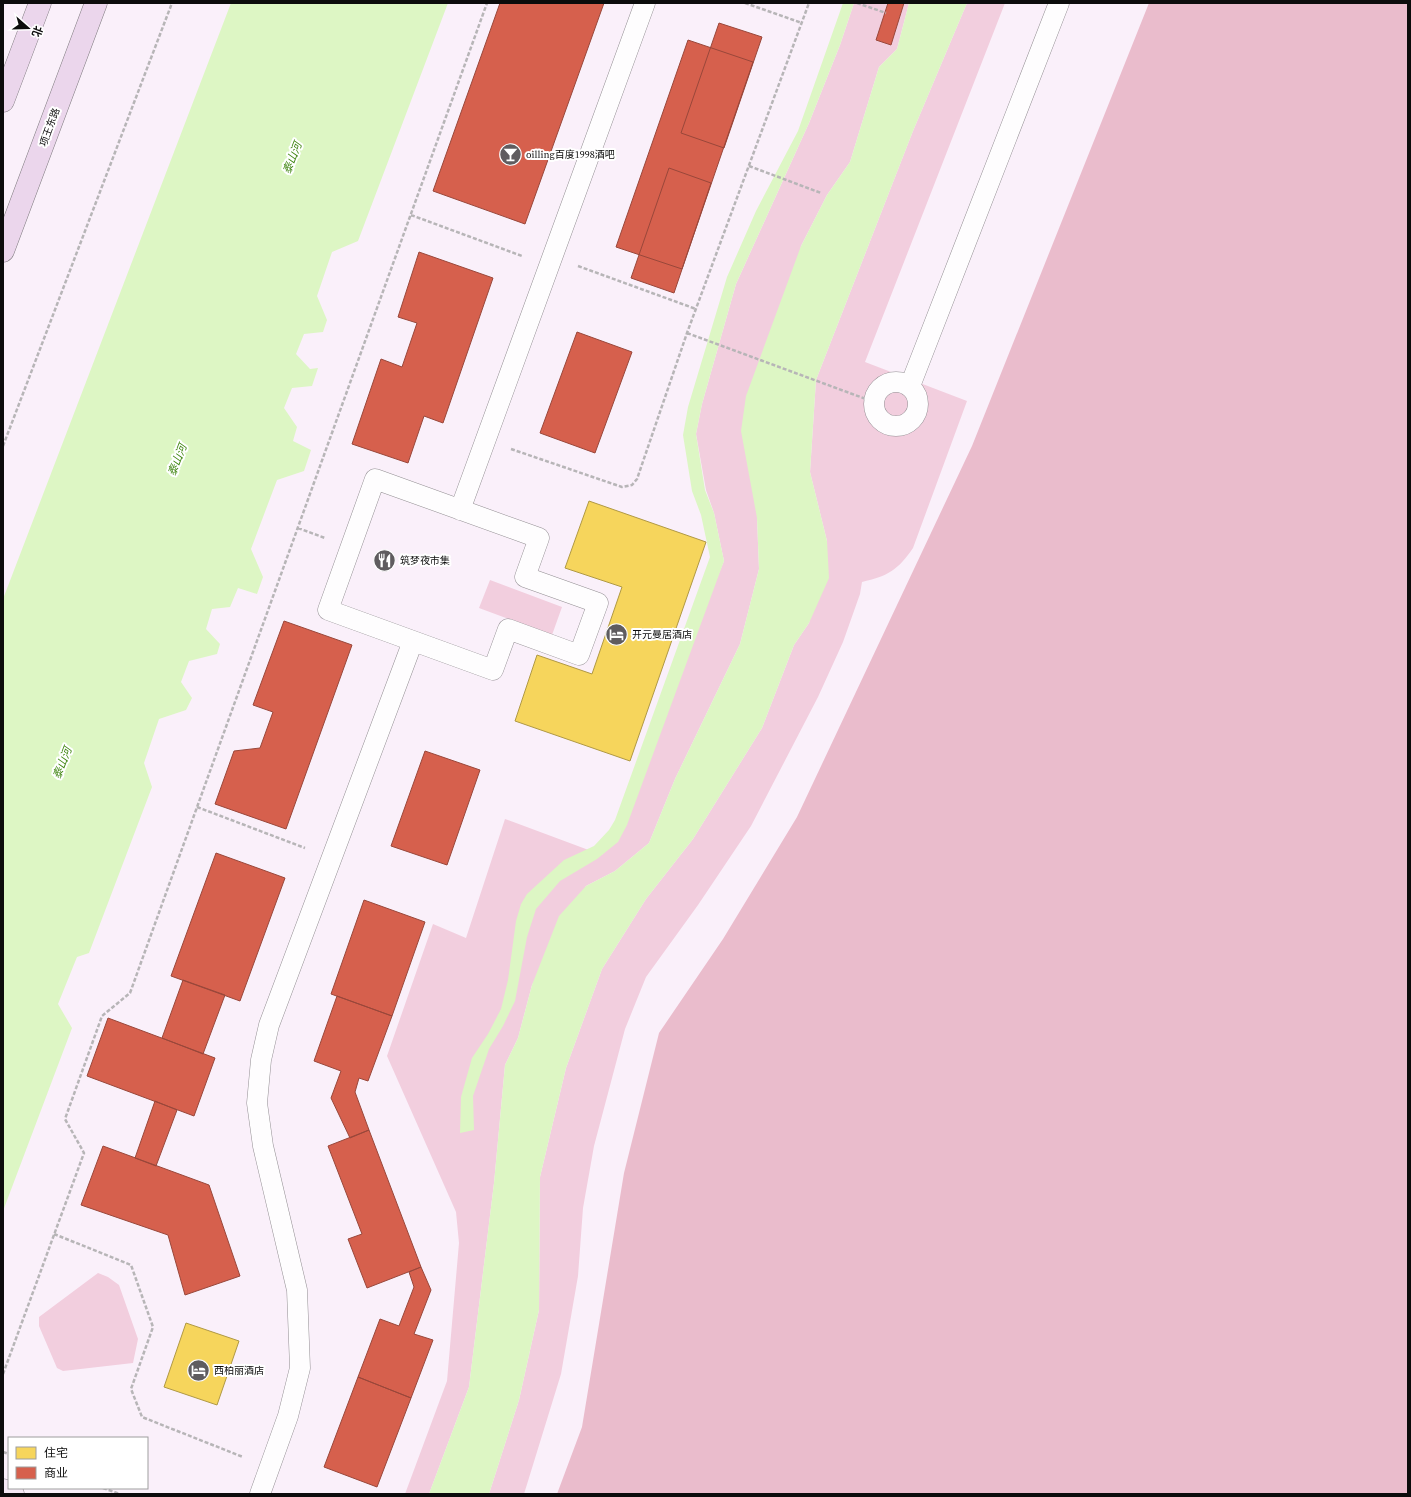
<svg xmlns="http://www.w3.org/2000/svg" width="1411" height="1497" font-family="'Source Serif 4','Noto Sans SC',serif">
	<style>
		.green { fill: #f2cede }
		.forest { fill: #eabccc }
		.water { fill: #ddf6c4 }
		.homes { fill: #f6d55c; stroke: #b09944 }
		.shops { fill: #d6604d; stroke: #99473a }
		.lines { fill: none; stroke-linecap: round; stroke-linejoin: round }
		.lane-casing { stroke: #938f93; stroke-width: 21 }
		.secondary-casing { stroke: #8a858a; stroke-width: 23 }
		.primary-casing { stroke: #807c80; stroke-width: 23 }
		.path { stroke: #b7b5b7; stroke-width: 2.5; stroke-dasharray: 4 2; stroke-linecap: butt }
		.lane { stroke: #fefdfe; stroke-width: 20 }
		.secondary { stroke: #f4e8f4; stroke-width: 22 }
		.primary { stroke: #ebd6ec; stroke-width: 22 }
		.labels { text-anchor: middle; stroke-width: 4; stroke-linejoin: round; paint-order: stroke }
		.street-label { font-size: 10px; fill: #0c0c0c; stroke: #fff }
		.poi-label { font-size: 10px; fill: #0c0c0c; stroke: #fff; text-anchor: start }
		.water-label { font-size: 11px; font-style: italic; fill: #3f8511; stroke: #fff }
	</style>
	<rect width="100%" height="100%" fill="#faf0fa"/>
	<!-- green -->
	<path class="green" d="M854 3H909L897 49 879 67 850 162 827 195 801 246 757 518 759 569 740 644 675 779 649 843 615 871 586 886 532 985 518 1038 505 1065 494 1183 469 1387 429 1494H405L447 1381 459 1243 456 1212 387 1056 433 924 466 938 505 819 602 855 724 561 714 513 706 490 696 434 702 404 736 284 809 123 840 45Z
		M967 3H1005L865 362 967 401 913 548C898 570 888 576 862 582L860 594 843 642 818 697 751 826 698 905 646 977 625 1029 594 1146 583 1208 578 1276 561 1374 524 1494H489L519 1400 539 1310 540 1177 566 1068 602 969 646 899 693 839 762 728 794 645 809 623 827 541 810 472 816 380 913 131Z
		M490 580 562 607 552 635 479 608Z
		M98 1273 108 1277 119 1285 138 1339 133 1363 63 1371 57 1368 39 1326V1317Z"/>
	<!-- forest -->
	<path class="forest" d="M1149 3H1408V1494H557L582 1427 624 1173 659 1033 723 939 797 817 972 446Z"/>
	<!-- water -->
	<path class="water" d="M231 3H448L358 241 332 252 317 296 327 320 323 332 304 334 296 354 310 369 318 368 312 386 292 388 284 408 297 427 293 441 311 450 304 471 277 480 251 549 263 577 257 594 238 588 230 607 212 609 206 629 220 644 217 654 189 661 181 682 192 698 186 710 159 719 144 763 152 787 89 953 77 957 58 1004 72 1028 3 1211V599Z
		M843 3H854L840 45 809 123 736 284 702 404 696 434 705 490 714 513 724 561 627 825 618 842 597 859 560 881 536 909 527 937 515 1001 503 1026 489 1049 473 1096 474 1130 460 1133 461 1097 472 1058 488 1034 501 1009 508 980 516 921 521 904 527 894 564 860 594 846 609 830 615 820 710 557 701 515 692 491 683 435 688 407 727 277 756 211 798 131Z
		M909 3H967L913 131 816 380 810 472 827 541 829 578 809 623 794 645 762 728 693 839 646 899 602 969 566 1068 540 1177 539 1310 519 1400 489 1494H429L469 1387 494 1183 505 1065 518 1038 532 985 559 916 586 886 615 871 649 843 675 779 740 644 759 569 757 518 741 431 746 396 801 246 827 195 850 162 879 67 897 49Z"/>
	<!-- homes -->
	<path class="homes" d="M589 501 706 542 630 761 515 721 537 655 592 674 622 587 565 568Z
		M186 1323 239 1341 217 1405 164 1387Z"/>
	<!-- shops -->
	<path class="shops" d="M500 3H604L525 224 433 191Z
		M888 3H904L891 45 876 40Z
		M719 23 762 37 724 148 681 133Z
		M688 40 753 62 682 269 616 247Z
		M669 168 711 183 674 293 631 278Z
		M419 252 493 278 443 423 424 416 408 463 352 444 381 359 402 367 417 323 398 317Z
		M577 332 632 352 595 453 540 433Z
		M284 621 352 645 286 829 215 804 234 751 260 748 273 712 253 705Z
		M425 751 480 770 447 865 391 846Z
		M216 853 285 878 240 1001 171 976Z
		M364 900 425 922 392 1016 331 994Z
		M183 980 225 995 203 1054 162 1038Z
		M337 996 392 1016 368 1081 359 1078 355 1092 369 1130 350 1138 331 1098 341 1071 314 1061Z
		M108 1018 215 1058 194 1116 87 1076Z
		M155 1101 177 1110 156 1166 135 1158Z
		M369 1130 421 1267 367 1288 348 1239 362 1234 328 1146Z
		M103 1146 209 1185 240 1276 185 1295 168 1235 81 1205Z
		M421 1267 431 1290 414 1334 433 1340 411 1398 358 1377 380 1319 399 1326 414 1287 409 1272Z
		M358 1377 411 1398 377 1487 324 1467Z"/>
	<g class="lines">
		<defs>
			<path id="lane" d="M874 404a22 22 0 1 1 44 0a22 22 0 1 1-44 0Z
				M910 386 1059 3
				M375 479 539 538 525 577 598 603 579 655 508 629 493 670 328 610Z
				M460 510 645 3
				M260 1494 288 1416 300 1368 297 1290 263 1146 257 1103 261 1060 269 1025 413 641"/>
			<path id="secondary" d="M3 1490 13 1494"/>
			<path id="primary" d="M3 101 40 3
				M3 251 96 3"/>
		</defs>
		<!-- lane casing -->
		<use href="#lane" class="lane-casing"/>
		<!-- secondary casing -->
		<use href="#secondary" class="secondary-casing"/>
		<!-- primary casing -->
		<use href="#primary" class="primary-casing"/>
		<!-- path -->
		<path class="path" d="M745 3 802 23
			M857 3 886 13
			M749 166 821 193
			M411 215 522 256
			M578 266 696 309
			M687 333 874 402
			M3 446 172 3
			M511 449 622 487 632 485 637 479 687 333 809 3
			M298 528 325 538
			M197 807 305 848
			M54 1234 131 1265 153 1327 131 1389 142 1417 243 1457
			M3 1374 84 1153 65 1119 102 1016 130 993 487 3
			M3 1452 9 1454
			M103 1488 120 1494"/>
		<!-- lane -->
		<use href="#lane" class="lane"/>
		<!-- secondary -->
		<use href="#secondary" class="secondary"/>
		<!-- primary -->
		<use href="#primary" class="primary"/>
	</g>
	<!-- icons -->
	<defs>
		<symbol id="bar-disc" viewBox="-11 -11 22 22"><circle r="9.5" fill="#5f5c5f" stroke="#fff"/><path d="M-6-5H6L.8 .8V4.5H3.5V6h-7V4.5H-.8V.8Z" fill="#fff"/></symbol>
		<symbol id="restaurant-disc" viewBox="-11 -11 22 22"><circle r="9.5" fill="#5f5c5f" stroke="#fff"/><path d="M-5-6h1v4h1v-4h1v4h1v-4h1v5L-1.5 .5V6h-2V.5L-5-1ZM5-6V6H3V1.5H1.5Q1.5-4 5-6Z" fill="#fff"/></symbol>
		<symbol id="hotel-disc" viewBox="-11 -11 22 22"><circle r="9.5" fill="#5f5c5f" stroke="#fff"/><path d="M-6-4.5h1.5V1H6V5H4.5V3h-9V5H-6ZM-4 0a1.8 1.8 0 1 1 3.6 0ZM.5 0V-2.5h3Q6-2.5 6 0Z" fill="#fff"/></symbol>
	</defs>
	<g fill-rule="evenodd">
		<use href="#bar-disc" x="498" y="142" width="25" height="25"/>
		<use href="#restaurant-disc" x="372" y="548" width="25" height="25"/>
		<use href="#hotel-disc" x="604" y="622" width="25" height="25"/>
		<use href="#hotel-disc" x="186" y="1358" width="25" height="25"/>
	</g>
	<g class="labels">
		<!-- street labels -->
		<g class="street-label">
			<text transform="translate(49 127) rotate(-70)" y="4">项王东路</text>
		</g>
		<!-- poi labels -->
		<g class="poi-label">
			<text x="526" y="158">oilling百度1998酒吧</text>
			<text x="400" y="564">筑梦夜市集</text>
			<text x="632" y="638">开元曼居酒店</text>
			<text x="214" y="1374">西柏丽酒店</text>
		</g>
		<!-- water labels -->
		<g class="water-label">
			<text transform="translate(292 158) rotate(-69)" y="4">泰山河</text>
			<text transform="translate(177 460) rotate(-69)" y="4">泰山河</text>
			<text transform="translate(62 763) rotate(-69)" y="4">泰山河</text>
		</g>
	</g>
	<!-- border -->
	<rect width="1411" height="1497" fill="none" stroke="#0c0c0c" stroke-width="8"/>
	<!-- legend -->
	<rect x="8" y="1437" width="140" height="52" fill="#ffffff" stroke="#9e9e9e"/>
	<rect x="16" y="1447" width="20" height="12" fill="#f6d55c" stroke="#9e9e9e"/>
	<text x="44" y="1457" font-size="12" fill="#0c0c0c">住宅</text>
	<rect x="16" y="1467" width="20" height="12" fill="#d6604d" stroke="#9e9e9e"/>
	<text x="44" y="1477" font-size="12" fill="#0c0c0c">商业</text>
	<!-- north arrow -->
	<g transform="translate(28 28) rotate(110)" stroke="#ffffff" stroke-width="3" paint-order="stroke">
	<path d="M0-3L7 15L0 10L-7 15Z" fill="#0c0c0c"/>
	<text y="-6" font-size="11" font-weight="bold" text-anchor="middle" fill="#0c0c0c">北</text>
	</g>
</svg>
